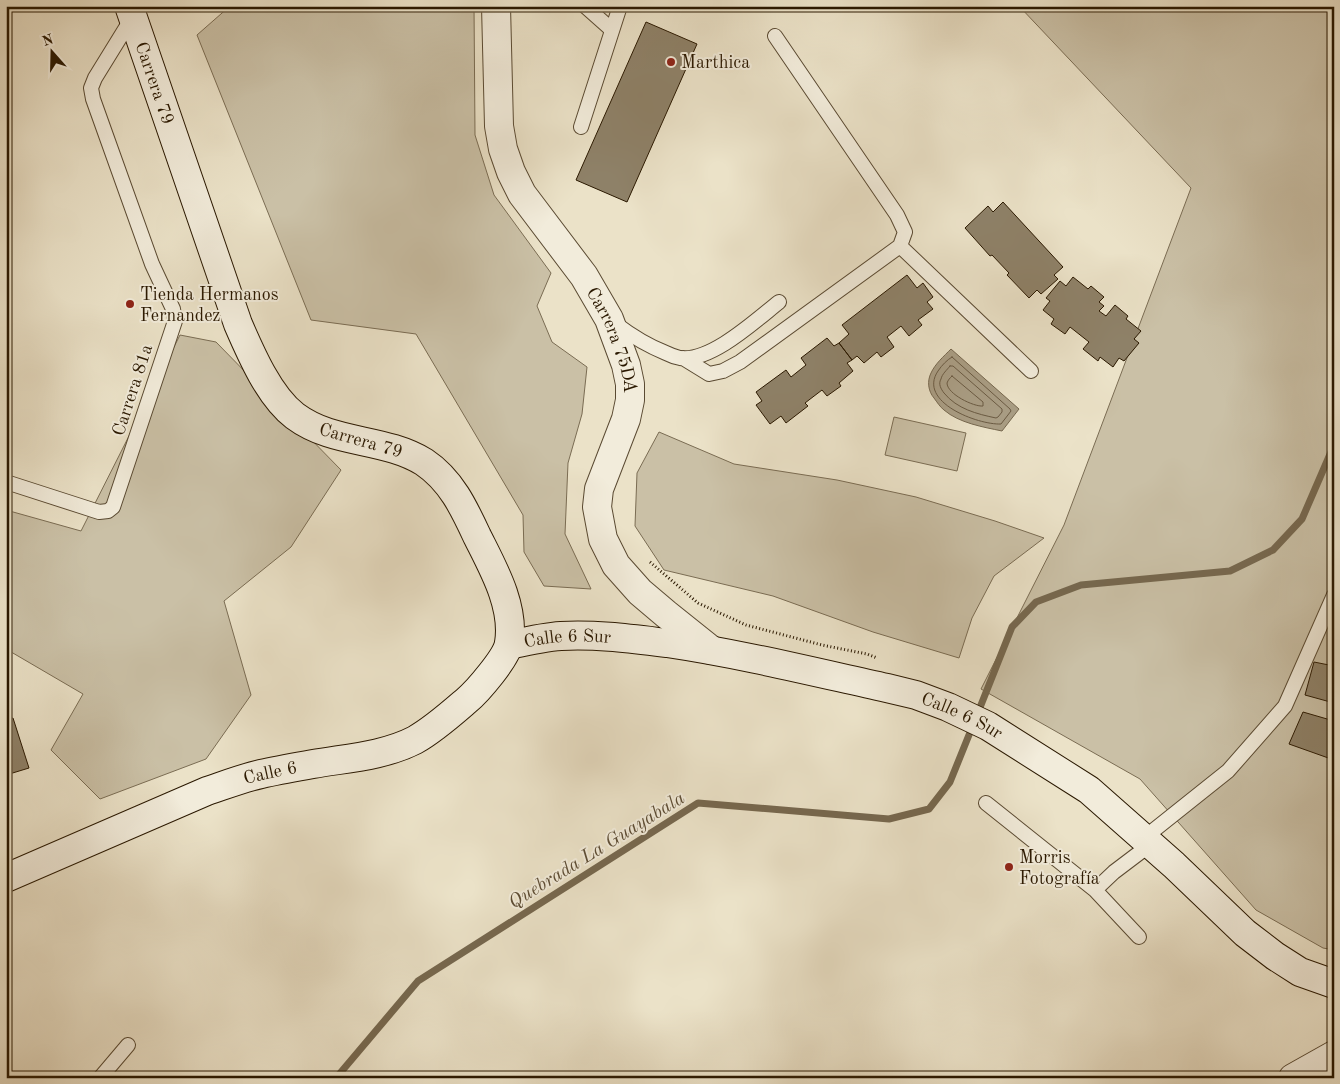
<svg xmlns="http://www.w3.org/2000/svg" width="1340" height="1084" font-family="'Old Standard TT',serif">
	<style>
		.green { fill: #cac0a6; stroke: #7a6c53 }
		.water { fill: #a99d84; stroke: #76684f }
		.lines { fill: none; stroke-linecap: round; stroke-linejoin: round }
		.shore { stroke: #6a5a42; stroke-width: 1 }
		.stream { stroke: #76684f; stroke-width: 7 }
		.building { fill: #8e8168; stroke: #2a1800 }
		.lane-casing { stroke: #5a4a32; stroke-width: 16 }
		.street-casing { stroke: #5a4a32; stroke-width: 30 }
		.secondary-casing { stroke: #2a1800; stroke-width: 30 }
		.path { stroke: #2a1800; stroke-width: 3; stroke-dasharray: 1 2.5; stroke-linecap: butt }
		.lane { stroke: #f2ecdb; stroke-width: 14 }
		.street { stroke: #f2ecdb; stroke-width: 28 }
		.secondary { stroke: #f2ecdb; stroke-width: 28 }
		.poi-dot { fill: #8f2418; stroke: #f2ecdb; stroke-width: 2 }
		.labels { text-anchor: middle; stroke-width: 4; stroke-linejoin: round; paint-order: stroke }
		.poi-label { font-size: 18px; fill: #2a1800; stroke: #f2ecdb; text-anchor: start }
		.street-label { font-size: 18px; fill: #2a1800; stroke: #f2ecdb }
		.water-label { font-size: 19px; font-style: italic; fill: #5d4d35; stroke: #f2ecdb }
	</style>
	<rect width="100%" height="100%" fill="#ebe2c8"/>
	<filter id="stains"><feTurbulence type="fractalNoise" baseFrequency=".004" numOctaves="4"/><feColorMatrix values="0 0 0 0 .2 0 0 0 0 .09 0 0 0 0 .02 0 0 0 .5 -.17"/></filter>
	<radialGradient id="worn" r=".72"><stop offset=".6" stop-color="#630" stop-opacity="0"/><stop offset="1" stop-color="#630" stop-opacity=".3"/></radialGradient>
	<!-- green -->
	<path class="green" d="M230 6H474L475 135 494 195 551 273 537 306 552 342 587 367 582 414 568 463 565 534 591 589 544 586 524 552 523 515 416 334 311 320 197 35Z
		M1019 6H1334V950L1323 948 1256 910 1140 779 981 689 1064 525 1191 188Z
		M180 335 216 342 341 470 291 547 224 601 251 695 206 759 100 799 51 750 83 694 6 649V510L81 531Z
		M894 417 966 433 957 471 885 455Z
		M659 432 734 464 837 480 916 497 995 521 1044 538 994 576 972 618 959 658 873 632 773 596 664 570 635 526 637 473Z"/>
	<!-- water -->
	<path class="water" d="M951 349 1019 409 1002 431C983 427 959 423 944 410 940 407 937 402 934 398 928 391 927 381 931 373 935 364 944 356 951 349Z"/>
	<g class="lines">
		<!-- shore -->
		<path class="shore" d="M952 357 1010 409 1011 411 1001 424C978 425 917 402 938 371 942 365 947 360 952 357Z
			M950 366H953L1002 409V412L998 417 996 418C977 414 957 409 944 393 941 389 938 384 941 379 942 374 947 370 950 366Z
			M952 376 983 402V406C974 407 947 394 947 383 948 380 950 378 952 376Z"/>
		<!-- stream -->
		<path class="stream" d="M1333 6 1334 7
			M977 715 1012 627 1036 602 1081 585 1230 571 1273 550 1302 519 1334 445
			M336 1078 418 981 698 803 889 819 929 809 950 782 973 725"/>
	</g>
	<!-- building -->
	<path class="building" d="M646 22 697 44 627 202 576 180Z
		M1003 202 1063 267 1054 275 1058 279 1041 294 1037 290 1029 298 1007 275 1009 273 992 255 990 256 965 228 988 206 993 212Z
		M907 275 917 288 923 283 933 297 927 302 933 309 918 320 922 325 909 336 901 326 887 337 894 347 881 357 877 352 864 363 857 356 852 360 839 343 849 334 842 325Z
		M1073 277 1088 289 1091 286 1104 297 1099 302 1104 306 1099 311 1106 316 1115 305 1128 316 1126 319 1141 331 1134 339 1139 343 1124 361 1119 358 1113 367 1100 357 1098 361 1083 349 1089 342 1070 327 1065 334 1051 324 1054 319 1043 310 1050 301 1046 298 1060 281 1066 286Z
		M827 338 834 346 839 343 852 360 847 363 853 371 839 383 841 386 827 396 822 390 805 403 808 406 786 423 781 416 770 424 756 405 762 401 756 392 786 370 791 377 806 365 801 358Z
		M1314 662 1334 666V703L1305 695Z
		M1303 712 1334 721V760L1289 744Z
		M13 718 29 768 6 775V720Z"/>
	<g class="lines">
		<defs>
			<path id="lane" d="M585 6 612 30
				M581 127 620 6
				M900 246 1031 371
				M616 324C633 337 646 345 666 353 670 355 675 357 680 358 711 362 755 321 779 302
				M683 358 709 374 723 371 740 362 900 246 905 232 897 215 775 36
				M6 482 99 512 108 511 113 507 175 321 173 309 152 264 93 99 91 88 95 78 132 18
				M986 803 1095 890 1114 872 1151 844
				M1144 838 1228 771 1285 706 1334 595
				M1095 890 1139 937
				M100 1078 128 1045"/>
			<g id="street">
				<path id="s1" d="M496 6 499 126 503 149 511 172 522 194 584 276 609 319 626 365 630 384V400L626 419 599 489 597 507 603 539 616 565 640 592 666 614 711 650"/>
				<path d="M1293 1078 1334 1055"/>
			</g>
			<g id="secondary">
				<path id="s2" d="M509 645C527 641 544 637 561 636 597 634 633 639 667 643 741 654 814 672 887 688L916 695 948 707 988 726 1089 790 1174 865 1245 933 1275 956 1300 972 1334 984"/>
				<path id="s3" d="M6 878 207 791C225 785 243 778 261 774 278 770 296 767 313 764 347 758 384 756 415 740 433 730 451 714 466 701 478 691 507 657 509 643 515 606 493 568 477 536 464 508 451 480 424 462 383 437 334 445 295 416 269 396 251 354 238 324L129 6"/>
			</g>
		</defs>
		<!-- lane casing -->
		<use href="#lane" class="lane-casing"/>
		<!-- street casing -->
		<use href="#street" class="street-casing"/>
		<!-- secondary casing -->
		<use href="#secondary" class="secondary-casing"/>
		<!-- path -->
		<path class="path" d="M650 562 698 603 746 625 822 645 867 654 877 658"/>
		<!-- lane -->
		<use href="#lane" class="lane"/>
		<!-- street -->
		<use href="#street" class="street"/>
		<!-- secondary -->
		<use href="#secondary" class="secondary"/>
	</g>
	<!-- markers -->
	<g class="poi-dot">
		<circle cx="671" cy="62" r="5"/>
		<circle cx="130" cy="304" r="5"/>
		<circle cx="1009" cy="867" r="5"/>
	</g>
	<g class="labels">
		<!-- poi labels -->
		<g class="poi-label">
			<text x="681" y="68">Marthica</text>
			<text x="140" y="300">Tienda Hermanos<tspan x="140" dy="21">Fernandez</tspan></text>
			<text x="1019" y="863">Morris<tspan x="1019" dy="21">Fotografía</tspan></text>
		</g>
		<!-- street labels -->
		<g class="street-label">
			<text transform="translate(155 83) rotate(71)" y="6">Carrera 79</text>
			<text dy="6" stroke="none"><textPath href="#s1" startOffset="366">Carrera 75DA</textPath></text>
			<text transform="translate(132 390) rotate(-72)" y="6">Carrera 81a</text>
			<text transform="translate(361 440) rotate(16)" y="6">Carrera 79</text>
			<text dy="6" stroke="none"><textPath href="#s2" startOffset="59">Calle 6 Sur</textPath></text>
			<text dy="6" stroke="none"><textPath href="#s2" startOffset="464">Calle 6 Sur</textPath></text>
			<text dy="6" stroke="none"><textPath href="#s3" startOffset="285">Calle 6</textPath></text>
		</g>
		<!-- water labels -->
		<g class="water-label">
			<text transform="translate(596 849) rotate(-32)" y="7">Quebrada La Guayabala</text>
		</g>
	</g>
	<!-- margin -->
	<rect width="1340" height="1084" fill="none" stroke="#ebe2c8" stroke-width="25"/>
	<rect x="8" y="8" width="1325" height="1069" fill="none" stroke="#2a1800" stroke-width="2.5"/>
	<rect x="12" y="12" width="1315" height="1059" fill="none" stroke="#2a1800"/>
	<!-- north arrow -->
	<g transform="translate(52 52) rotate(340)" stroke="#f2ecdb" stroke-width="4" paint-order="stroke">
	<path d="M0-4L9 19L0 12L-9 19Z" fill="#2a1800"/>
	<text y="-8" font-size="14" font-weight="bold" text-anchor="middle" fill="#2a1800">N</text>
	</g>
	<rect width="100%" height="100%" filter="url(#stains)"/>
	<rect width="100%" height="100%" fill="url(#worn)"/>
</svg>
